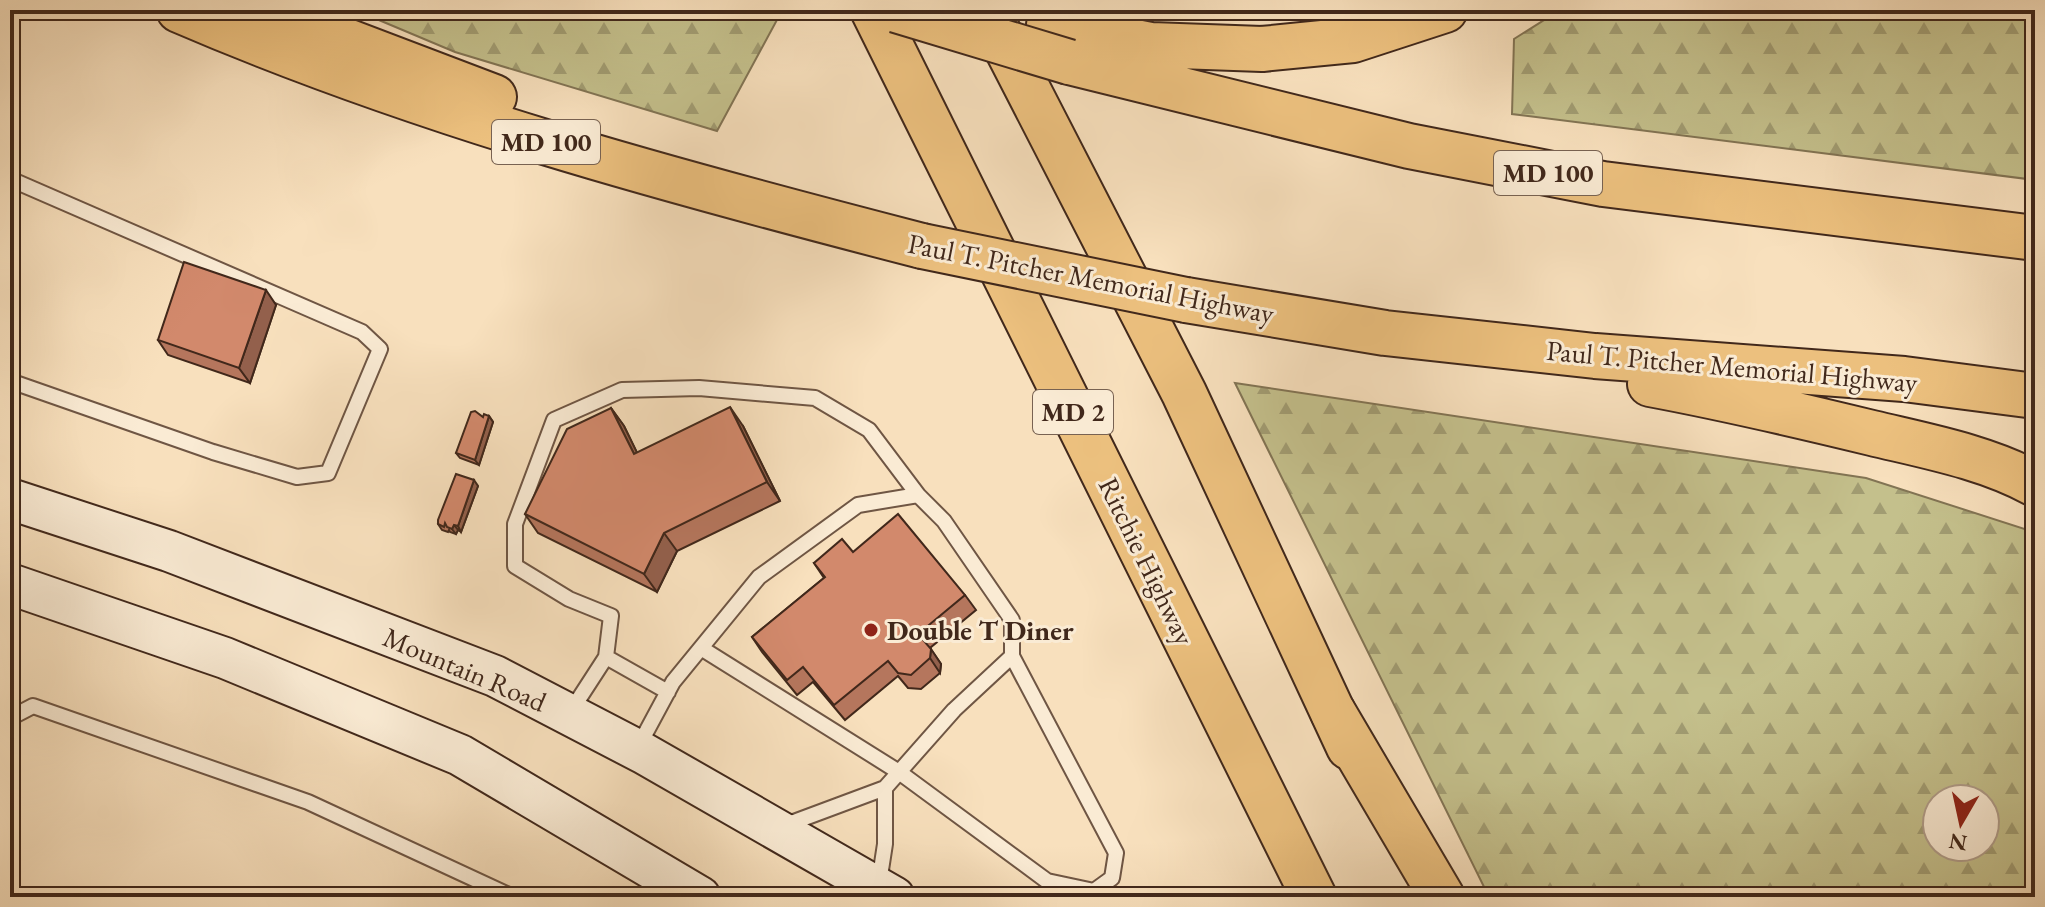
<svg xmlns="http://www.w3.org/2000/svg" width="2045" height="907" font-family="'EB Garamond',serif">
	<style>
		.forest { fill: url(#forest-firs); stroke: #827454; stroke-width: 2; fill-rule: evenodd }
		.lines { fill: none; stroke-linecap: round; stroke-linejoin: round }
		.lane-casing { stroke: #6f5644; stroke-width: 18 }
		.secondary-casing { stroke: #41281b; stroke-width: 44 }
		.primary-casing { stroke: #41281b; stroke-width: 48 }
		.highway-casing { stroke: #41281b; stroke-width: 48 }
		.lane { stroke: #faebd4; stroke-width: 14 }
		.secondary { stroke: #faebd4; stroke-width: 40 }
		.primary { stroke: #ecc07e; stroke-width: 44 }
		.highway { stroke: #ecc07e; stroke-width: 44 }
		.highway-bridge-casing { stroke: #41281b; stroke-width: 48; stroke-linecap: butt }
		.highway-bridge { stroke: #ecc07e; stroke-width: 44 }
		.wall { fill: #b5765d; stroke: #41281b; stroke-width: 2 }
		.shaded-wall { fill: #93604c; stroke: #41281b; stroke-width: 2 }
		.building { fill: #d2896c; stroke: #41281b; stroke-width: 2 }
		.poi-dot { fill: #8f2418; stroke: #faebd4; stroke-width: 3 }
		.labels { text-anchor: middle; stroke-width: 6; stroke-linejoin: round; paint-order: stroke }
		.shield { fill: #faebd4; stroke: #786252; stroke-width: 2 }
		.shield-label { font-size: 26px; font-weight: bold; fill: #41281b }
		.street-label { font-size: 28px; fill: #41281b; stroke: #faebd4 }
		.poi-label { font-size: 28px; font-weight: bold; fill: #41281b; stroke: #faebd4; text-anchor: start }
	</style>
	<defs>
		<pattern id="forest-firs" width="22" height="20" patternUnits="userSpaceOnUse" patternTransform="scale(2)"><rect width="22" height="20" fill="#c4c08c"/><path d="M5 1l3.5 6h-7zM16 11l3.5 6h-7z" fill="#a19c72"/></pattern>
	</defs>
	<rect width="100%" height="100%" fill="#f8e0bd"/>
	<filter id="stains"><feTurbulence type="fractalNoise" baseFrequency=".0025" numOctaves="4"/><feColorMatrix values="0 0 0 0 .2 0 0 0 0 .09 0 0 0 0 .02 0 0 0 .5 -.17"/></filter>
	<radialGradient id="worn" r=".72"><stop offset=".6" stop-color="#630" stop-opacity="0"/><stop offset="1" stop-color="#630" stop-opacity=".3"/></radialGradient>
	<!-- forest -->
	<path class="forest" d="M355 10H759L778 18 717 131 455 52Z
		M1560 10H2035V180L1512 114 1514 39Z
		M1235 383 1866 478 2034 532 2035 897H1489ZM1937 799H1985V847H1937Z"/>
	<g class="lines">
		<defs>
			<path id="lane" d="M10 179 362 332 380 349 328 473 297 477 213 452 10 381
				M701 648 899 772 1047 881 1094 891 1112 878 1116 853 1012 656
				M606 657 611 616 569 599 515 566V524L554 420 622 390 699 388 815 398 869 430 918 495
				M571 711 606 657 668 692
				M10 718 33 706 308 802 513 897
				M637 749 673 682 759 577 858 505 918 495 944 521 1012 620V656L954 710 885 788
				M783 826 885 788V844L879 883"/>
			<path id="secondary" d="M10 499 169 551 495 676 643 753 894 897
				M10 584 225 658 460 755 700 897"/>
			<path id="primary" d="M873 10 1314 897
				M987 10 1184 393 1349 747"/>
			<path id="highway" d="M179 10C418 113 670 181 922 246
				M265 10 494 97
				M1049 25 1151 45 1262 49 1353 40 1445 10
				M1069 62 1409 146 1603 184 2035 238
				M1186 300 1385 333 1595 356 1904 379 2035 396
				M1650 384C1725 398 1798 415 1872 433 1926 446 1986 457 2035 484
				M1333 712 1442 897"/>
		</defs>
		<!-- lane casing -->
		<use href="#lane" class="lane-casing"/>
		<!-- secondary casing -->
		<use href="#secondary" class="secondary-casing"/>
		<!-- primary casing -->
		<use href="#primary" class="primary-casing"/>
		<!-- highway casing -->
		<use href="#highway" class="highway-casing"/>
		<!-- lane -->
		<use href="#lane" class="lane"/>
		<!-- secondary -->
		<use href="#secondary" class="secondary"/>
		<!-- primary -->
		<use href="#primary" class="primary"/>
		<!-- highway -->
		<use href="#highway" class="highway"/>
		<defs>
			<path id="highway-bridge" d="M896 10 1069 62
				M922 246 1186 300"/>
		</defs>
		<!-- highway-bridge casing -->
		<use href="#highway-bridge" class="highway-bridge-casing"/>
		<!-- highway-bridge -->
		<use href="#highway-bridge" class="highway-bridge"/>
	</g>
	<!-- wall -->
	<path class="wall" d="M276 305 250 383 168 355 158 340Z
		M611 408 624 426 637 453 743 426 780 501 677 551 657 592 538 533 525 514Z
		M489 416 493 422 479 465 460 458 456 453 483 417Z
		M478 486 461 532 458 530 456 534 450 532 449 530 448 532 442 530 438 524Z
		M853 552 965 595 976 610 930 648 941 664 940 673 921 689 908 688 898 676 845 720 813 682 797 695 762 652 752 637 824 578 814 563Z"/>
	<!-- shaded-wall -->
	<path class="shaded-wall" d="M266 290 276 305 250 383 239 368Z
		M730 407 743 426 780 501 767 482Z
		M611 408 624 426 647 473 634 454Z
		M489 416 493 422 479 465 475 460Z
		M474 480 478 486 461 532 458 526Z
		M454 525 458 530 456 534 452 529Z
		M664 533 677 551 657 592 644 574Z
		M931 649 941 664 940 673 930 658Z"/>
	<!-- building -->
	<path class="building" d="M184 262 266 290 239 368 158 340Z
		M730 407 767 482 664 533 644 574 525 514 567 429 611 408 634 454Z
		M475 411 483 417 484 414 489 416 475 460 456 453 471 412Z
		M456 474 474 480 458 526 454 525 452 529 447 527 445 523 444 527 438 524V520Z
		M898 514 965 595 918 634 931 649 930 658 911 675 898 673 888 661 834 705 803 667 787 680 752 637 825 577 814 563 842 539 853 552Z"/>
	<!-- markers -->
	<circle class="poi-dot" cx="871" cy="630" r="8"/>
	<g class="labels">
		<!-- shield labels -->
		<g class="shield">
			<rect x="492" y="120" width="108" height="44" rx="6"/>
			<rect x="1494" y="151" width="108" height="44" rx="6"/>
			<rect x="1033" y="390" width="80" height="44" rx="6"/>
		</g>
		<g class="shield-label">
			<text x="546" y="151">MD 100</text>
			<text x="1548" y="182">MD 100</text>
			<text x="1073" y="421">MD 2</text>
		</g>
		<!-- street labels -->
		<g class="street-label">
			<text transform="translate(1091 278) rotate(11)" y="10">Paul T. Pitcher Memorial Highway</text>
			<text transform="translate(1732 366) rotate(5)" y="10">Paul T. Pitcher Memorial Highway</text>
			<text transform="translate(1147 561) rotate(64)" y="10">Ritchie Highway</text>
			<text transform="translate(465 669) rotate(23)" y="10">Mountain Road</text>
		</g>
		<!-- poi labels -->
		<g class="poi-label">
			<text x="887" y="640">Double T Diner</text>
		</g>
	</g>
	<!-- margin -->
	<rect width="2045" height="907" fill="none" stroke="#f8e0bd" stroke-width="40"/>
	<rect x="12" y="12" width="2021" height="883" fill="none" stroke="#41281b" stroke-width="4"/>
	<rect x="20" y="20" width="2005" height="867" fill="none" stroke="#41281b" stroke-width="2"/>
	<!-- north arrow -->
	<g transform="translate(1961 823) rotate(189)"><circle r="38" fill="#faebd4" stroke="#b09d8a" stroke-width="2"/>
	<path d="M0-6L14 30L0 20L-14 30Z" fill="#8f2418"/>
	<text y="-12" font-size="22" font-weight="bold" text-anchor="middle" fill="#41281b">N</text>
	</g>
	<rect width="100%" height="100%" filter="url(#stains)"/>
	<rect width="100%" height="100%" fill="url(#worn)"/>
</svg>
